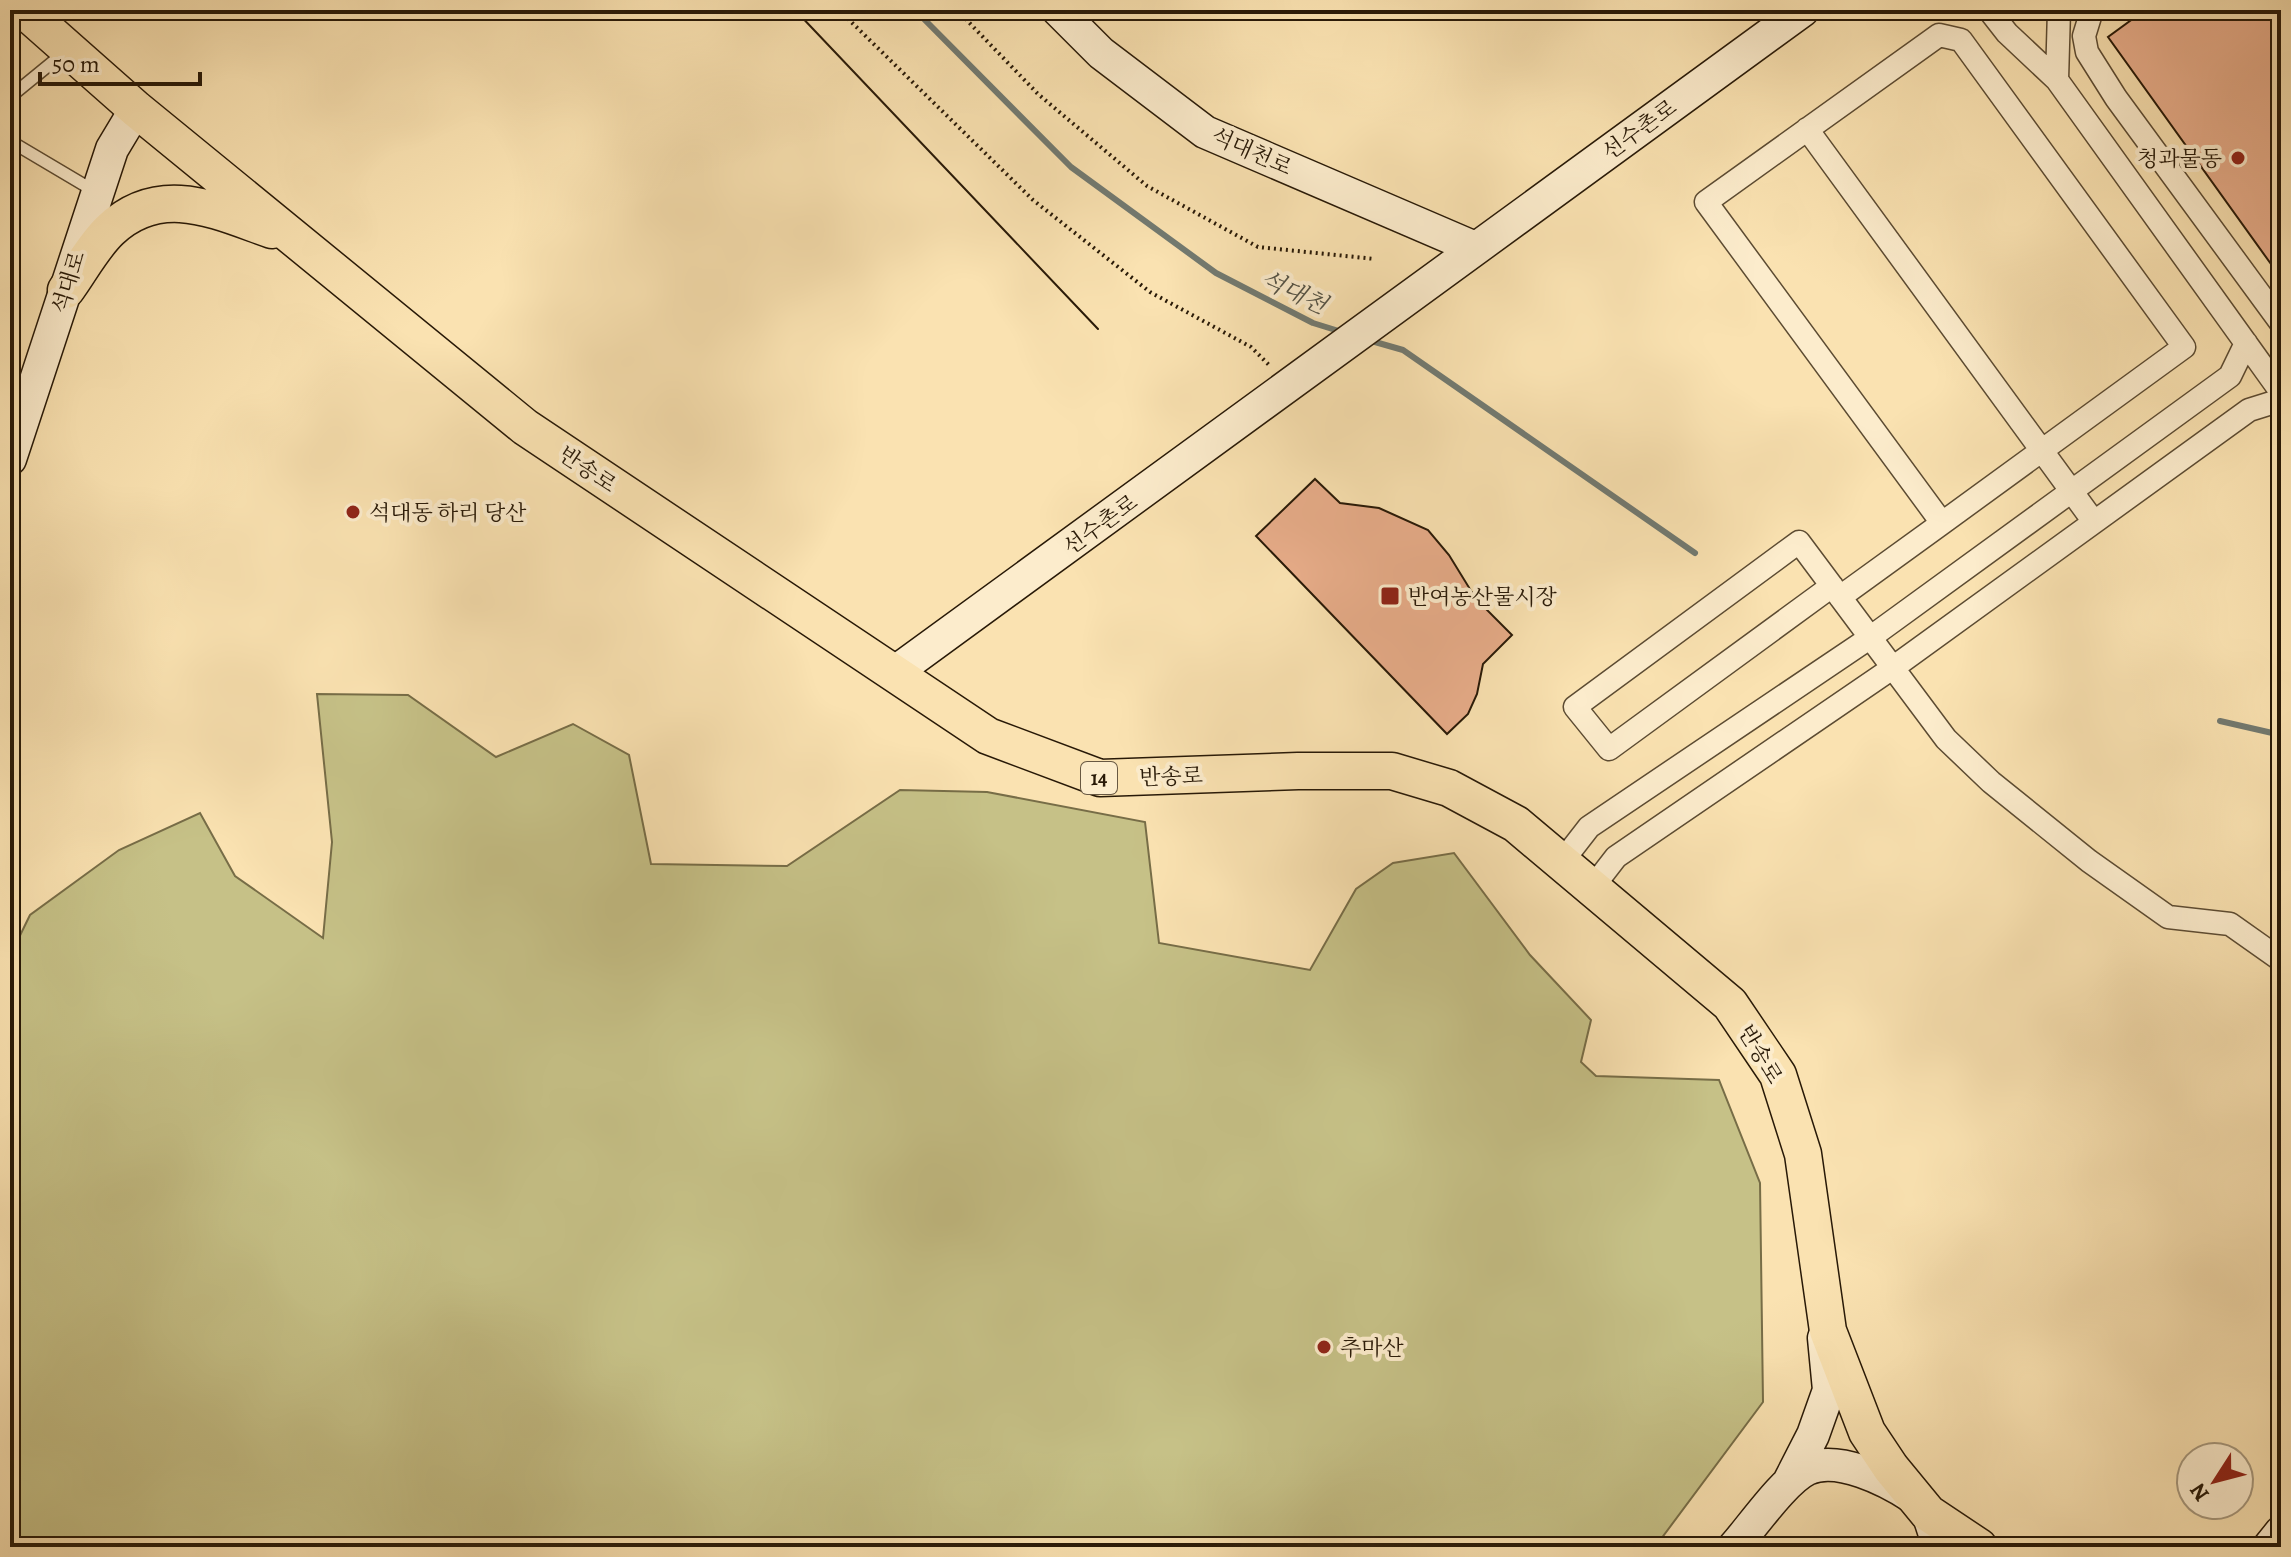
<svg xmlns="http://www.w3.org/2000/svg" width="2291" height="1557" font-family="Alegreya,'Noto Serif KR',serif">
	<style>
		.green { fill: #c6c187; stroke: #776d47; stroke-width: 2 }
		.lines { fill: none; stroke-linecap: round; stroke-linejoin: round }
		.stream { stroke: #727a71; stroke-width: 6 }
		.building { fill: #e8ad8a; stroke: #281907; stroke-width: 2 }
		.service-casing { stroke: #5c4b32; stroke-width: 14 }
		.minor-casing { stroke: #5c4b32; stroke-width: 25 }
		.secondary-casing { stroke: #281907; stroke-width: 35 }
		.primary-casing { stroke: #281907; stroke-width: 39 }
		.path { stroke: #281907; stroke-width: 4; stroke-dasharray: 2 4; stroke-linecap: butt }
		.service { stroke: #fceccc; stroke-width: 11 }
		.minor { stroke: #fceccc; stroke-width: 22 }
		.secondary { stroke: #fceccc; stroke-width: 32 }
		.primary { stroke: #fae2b1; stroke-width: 36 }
		.tram { stroke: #281907; stroke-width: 2 }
		.poi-dot { fill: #8f2418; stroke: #fceccc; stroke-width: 3 }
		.labels { text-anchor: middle; stroke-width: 8; stroke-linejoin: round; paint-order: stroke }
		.shield { fill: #fceccc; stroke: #685842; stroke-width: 2 }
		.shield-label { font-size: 20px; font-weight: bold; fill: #281907 }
		.street-label { font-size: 22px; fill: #281907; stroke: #fceccc }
		.poi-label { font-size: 22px; fill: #281907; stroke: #fceccc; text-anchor: start }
		.water-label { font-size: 24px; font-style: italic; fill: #535245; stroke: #fceccc }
	</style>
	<rect width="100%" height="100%" fill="#fae2b1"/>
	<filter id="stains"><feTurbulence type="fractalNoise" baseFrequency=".0025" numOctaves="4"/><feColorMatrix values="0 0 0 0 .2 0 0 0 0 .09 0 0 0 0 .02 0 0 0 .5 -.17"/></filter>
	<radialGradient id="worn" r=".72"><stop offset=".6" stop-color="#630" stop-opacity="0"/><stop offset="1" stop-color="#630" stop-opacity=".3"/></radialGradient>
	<!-- green -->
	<path class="green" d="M317 694 408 695 496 757 573 724 629 755 651 864 787 866 900 790 987 792 1145 822 1159 943 1310 970 1356 889 1393 863 1454 853 1530 955 1591 1020 1581 1062 1596 1076 1719 1080 1760 1183 1763 1402 1655 1547H10V956L30 915 119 850 200 813 235 876 323 938 332 842Z"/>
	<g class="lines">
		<!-- stream -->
		<path class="stream" d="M915 10 1071 167 1216 273 1313 323 1342 332
			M1368 340 1403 350 1695 553
			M2220 721 2281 735"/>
	</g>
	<!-- building -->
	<path class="building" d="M2145 10H2281V278L2108 37Z
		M1315 479 1340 503 1379 508 1428 530 1449 555 1476 599 1512 635 1483 664 1477 694 1468 714 1447 734 1256 536Z"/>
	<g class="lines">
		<defs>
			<path id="service" d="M10 97 65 52
				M10 141 96 192"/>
			<path id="minor" d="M1989 10 2007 33 2057 80 2281 392
				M2092 10 2084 36 2087 52 2116 98 2281 323
				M2057 80 2059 10
				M1807 129 2094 522
				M1832 586 1609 749 1575 707 1799 542 1946 739 1991 782 2089 861 2168 917 2230 924 2281 960
				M1840 597C1955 514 2070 430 2184 347L1961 40 1939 35 1706 202 1942 523
				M1561 863 1589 827 1871 637 2230 376 2246 343
				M1592 888 1616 857 1894 667 2249 410 2281 400"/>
			<path id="secondary" d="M1058 10 1101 53 1205 132 1475 248
				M10 459 112 149 136 109
				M894 673C1198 453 1499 230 1803 10
				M1789 1482 1813 1435 1829 1390 1824 1338
				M1928 1513 1939 1547
				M1734 1547C1752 1527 1784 1480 1807 1469 1838 1455 1887 1480 1913 1497
				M2269 1547 2281 1532"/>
			<path id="primary" d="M24 10 136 109 525 427 988 736 1100 778 1298 771H1392L1449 788 1516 824 1730 1004 1778 1075 1803 1154 1828 1331 1867 1432 1891 1468 1928 1513 1979 1547
				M66 290C80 271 93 246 110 230 161 182 217 211 272 230"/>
		</defs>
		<!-- service casing -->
		<use href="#service" class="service-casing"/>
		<!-- minor casing -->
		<use href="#minor" class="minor-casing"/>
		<!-- secondary casing -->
		<use href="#secondary" class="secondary-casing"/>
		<!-- primary casing -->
		<use href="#primary" class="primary-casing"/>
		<!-- path -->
		<path class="path" d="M839 10 1033 200 1150 292 1251 347 1271 367
			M957 10 1038 94 1147 186 1258 247 1375 259"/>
		<!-- service -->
		<use href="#service" class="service"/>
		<!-- minor -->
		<use href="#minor" class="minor"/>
		<!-- secondary -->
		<use href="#secondary" class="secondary"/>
		<!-- primary -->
		<use href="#primary" class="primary"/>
		<!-- tram -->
		<path class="tram" d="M795 10 1098 329"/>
	</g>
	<!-- markers -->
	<g class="poi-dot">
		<circle cx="2238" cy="158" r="8"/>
		<circle cx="353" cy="512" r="8"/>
		<rect x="1380" y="586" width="20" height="20" rx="4"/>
		<circle cx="1324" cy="1347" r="8"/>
	</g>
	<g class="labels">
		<!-- shield labels -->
		<rect class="shield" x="1081" y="762" width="36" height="32" rx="6"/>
		<g class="shield-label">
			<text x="1099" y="785">14</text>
		</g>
		<!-- street labels -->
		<g class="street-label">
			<text transform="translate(1639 129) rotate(-36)" y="8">선수촌로</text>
			<text transform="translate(1252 151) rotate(24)" y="8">석대천로</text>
			<text transform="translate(68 282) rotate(-73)" y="8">석대로</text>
			<text transform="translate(588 469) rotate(34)" y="8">반송로</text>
			<text transform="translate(1100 524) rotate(-36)" y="8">선수촌로</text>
			<text transform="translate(1171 776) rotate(-2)" y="8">반송로</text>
			<text transform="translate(1761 1054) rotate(59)" y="8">반송로</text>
		</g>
		<!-- poi labels -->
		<g class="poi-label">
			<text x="2222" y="166" text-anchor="end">청과물동</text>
			<text x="369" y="520">석대동 하리 당산</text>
			<text x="1408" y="604">반여농산물시장</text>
			<text x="1340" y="1355">추마산</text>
		</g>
		<!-- water labels -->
		<g class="water-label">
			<text transform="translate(1294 292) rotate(25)" y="8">석대천</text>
		</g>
	</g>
	<!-- margin -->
	<rect width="2291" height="1557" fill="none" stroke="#fae2b1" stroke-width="40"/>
	<rect x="12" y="12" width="2267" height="1533" fill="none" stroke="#281907" stroke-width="4"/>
	<rect x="20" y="20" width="2251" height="1517" fill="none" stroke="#281907" stroke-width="2"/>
	<!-- north arrow -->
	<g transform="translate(2215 1481) rotate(234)"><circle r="38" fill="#fceccc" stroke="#a7987d" stroke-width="2"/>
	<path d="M0-6L14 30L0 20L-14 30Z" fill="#8f2418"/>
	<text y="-12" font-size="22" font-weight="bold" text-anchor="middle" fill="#281907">N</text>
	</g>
	<!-- scale -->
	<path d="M40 72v12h160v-12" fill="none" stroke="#281907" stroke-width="4"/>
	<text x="52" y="72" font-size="24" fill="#281907" stroke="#fceccc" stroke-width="6" paint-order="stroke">50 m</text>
	<rect width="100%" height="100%" filter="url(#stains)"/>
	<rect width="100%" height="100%" fill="url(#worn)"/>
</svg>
